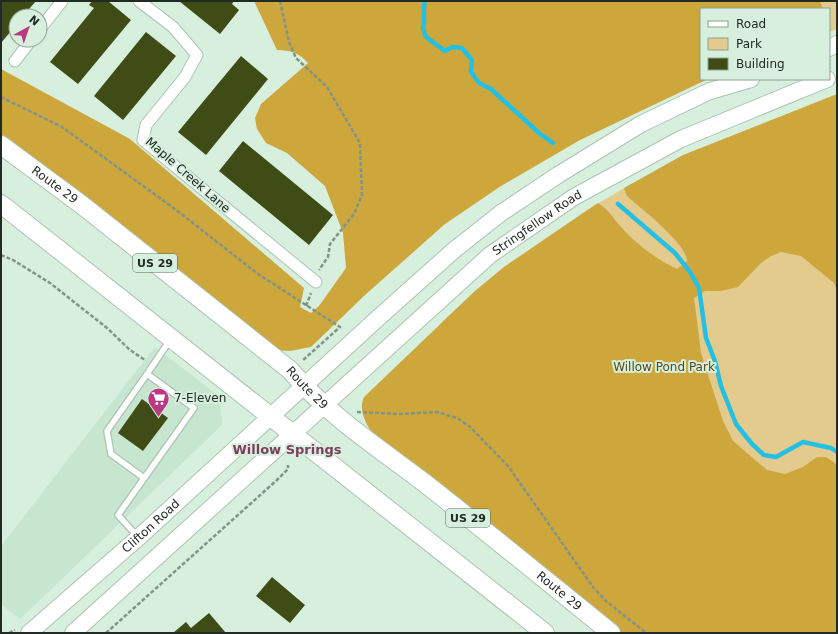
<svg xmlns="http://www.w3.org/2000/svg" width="838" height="634" font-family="'DejaVu Sans',sans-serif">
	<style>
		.built { fill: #c7e6cf }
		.green { fill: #e3ca8d }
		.forest { fill: #cda63c }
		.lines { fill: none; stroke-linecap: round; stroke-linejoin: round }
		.stream { stroke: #24c0e4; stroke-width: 4.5 }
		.building { fill: #404c16 }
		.service-casing { stroke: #acc3b2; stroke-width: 8 }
		.minor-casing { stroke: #acc3b2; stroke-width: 13 }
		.secondary-casing { stroke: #acc3b2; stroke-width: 18 }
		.primary-casing { stroke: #acc3b2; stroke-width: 20 }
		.path { stroke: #829387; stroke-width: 2.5; stroke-dasharray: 4 2; stroke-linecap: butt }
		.service { stroke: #fff; stroke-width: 5.5 }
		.minor { stroke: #fff; stroke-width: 11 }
		.secondary { stroke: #fff; stroke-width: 16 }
		.primary { stroke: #fff; stroke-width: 18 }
		.labels { text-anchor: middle; stroke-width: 4; stroke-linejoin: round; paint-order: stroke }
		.shield { fill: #d7efdd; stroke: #58655b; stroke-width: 1 }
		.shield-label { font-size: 11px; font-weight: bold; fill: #212a23 }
		.street-label { font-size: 12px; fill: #212a23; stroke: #d7efdd }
		.park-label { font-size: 12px; fill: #58481d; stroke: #d7efdd }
		.poi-label { font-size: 12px; fill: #212a23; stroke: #d7efdd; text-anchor: start }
		.neighbourhood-label { font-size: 13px; font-weight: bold; fill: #7e3d5e; stroke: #d7efdd }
	</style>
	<rect width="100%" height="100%" fill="#d7efdd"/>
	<!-- built -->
	<path class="built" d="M155 347 220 397 222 425 20 619 1 604V546Z"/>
	<!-- green -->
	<path class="green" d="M820 1H837V29L829 32V9H823Z
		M837 98V633L433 339 443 321 475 291 504 267 587 210 631 184Z"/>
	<!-- forest -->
	<path class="forest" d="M254 1H820L823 9H701V79H708L580 140 501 186 445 224 365 295 311 347 290 351 271 350 1 155V69L130 139 304 288 300 307 311 313 319 306 346 268 343 233 325 186 287 153 266 143 257 129 255 118 261 104 308 63C299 53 291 50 277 50Z
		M837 94V290L834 283 801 256 781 252 771 256 761 263 738 287 720 291H705L694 298 701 353 723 421 733 441 767 470 785 474 803 467 817 457H826L835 463 837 467V633H612L377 441C369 427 357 413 364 397L475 291 504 267 598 203C608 209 613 218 620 226 635 243 656 259 677 269L687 261C686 242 641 209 627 196L624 188 683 155Z"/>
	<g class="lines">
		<!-- stream -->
		<path class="stream" d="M425 1C422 10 426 18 423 28L426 37 445 51 452 47 462 48 472 60 471 72 479 83 491 89 539 133 553 143
			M618 204 675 253 690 272 699 288 706 338 715 361 721 386 736 424 752 444 764 455 776 457 803 442 831 448 837 452"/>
	</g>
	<!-- building -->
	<path class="building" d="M1 1H36L23 16H16V25L1 43Z
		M92 1H108L131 20 78 84 50 62 94 8 89 5Z
		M179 1H234L232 4 239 10 220 34Z
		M146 32 176 56 123 120 94 96Z
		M241 56 268 79 206 155 178 132Z
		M243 141 333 215 309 245 219 171Z
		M142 399 168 418 143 451 118 433Z
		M272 577 305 605 290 623 256 596Z
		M209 613 226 633H173L186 622 191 628Z"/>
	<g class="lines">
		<defs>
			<path id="service" d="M144 478 111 454 107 431 147 374
				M137 536 118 515 194 408 147 374 170 340"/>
			<path id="minor" d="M139 1 173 27 197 55 185 77 146 125 143 140 316 282
				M40 29 62 1
				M15 61 31 40"/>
			<g id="secondary">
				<path d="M829 48 837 44"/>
				<path id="s1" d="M29 633 138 538 377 319 453 251 501 213 558 175 641 124 710 91 751 79"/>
				<path id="s2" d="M73 633 490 255 574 197 681 139 827 79"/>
			</g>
			<g id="primary">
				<path id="s3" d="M1 145 82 205 290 370C328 415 376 446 422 481 486 531 548 582 611 633"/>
				<path d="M1 204 545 633"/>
			</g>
		</defs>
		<!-- service casing -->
		<use href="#service" class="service-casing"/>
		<!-- minor casing -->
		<use href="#minor" class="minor-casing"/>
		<!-- secondary casing -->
		<use href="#secondary" class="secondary-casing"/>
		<!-- primary casing -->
		<use href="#primary" class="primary-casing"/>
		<!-- path -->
		<path class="path" d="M280 1 289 42 296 58 327 87 360 143 362 195 354 214 330 244 328 257 319 270
			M1 97 62 127 175 209 258 274 340 327 302 361
			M837 245V246
			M1 255 13 260 50 283 107 328 130 350 145 360
			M306 306 311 293
			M357 412 399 414 437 412 457 418 469 426 508 466 593 587 606 601 646 633
			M9 633 15 630
			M106 633 277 480 288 469V465"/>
		<!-- service -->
		<use href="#service" class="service"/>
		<!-- minor -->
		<use href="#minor" class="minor"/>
		<!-- secondary -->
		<use href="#secondary" class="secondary"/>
		<!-- primary -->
		<use href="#primary" class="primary"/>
	</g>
	<!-- icons -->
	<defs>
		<symbol id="supermarket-pin" viewBox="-11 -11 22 30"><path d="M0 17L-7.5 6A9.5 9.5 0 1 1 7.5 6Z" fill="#bb3982" stroke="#d7efdd"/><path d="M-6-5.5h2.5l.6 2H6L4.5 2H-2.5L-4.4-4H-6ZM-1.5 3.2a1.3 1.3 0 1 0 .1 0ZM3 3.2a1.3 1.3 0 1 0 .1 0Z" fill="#fff"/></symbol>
	</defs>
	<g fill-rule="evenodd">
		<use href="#supermarket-pin" x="146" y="386" width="25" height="34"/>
	</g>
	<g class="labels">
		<!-- shield labels -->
		<g class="shield">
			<rect x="133" y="254" width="44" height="18" rx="3"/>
			<rect x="446" y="509" width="44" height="18" rx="3"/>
		</g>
		<g class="shield-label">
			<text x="155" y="267">US 29</text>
			<text x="468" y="522">US 29</text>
		</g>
		<!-- street labels -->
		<g class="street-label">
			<text transform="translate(188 175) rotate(41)" y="4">Maple Creek Lane</text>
			<text dy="4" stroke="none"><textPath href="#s3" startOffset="67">Route 29</textPath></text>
			<text dy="4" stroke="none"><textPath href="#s2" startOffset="620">Stringfellow Road</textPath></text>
			<text dy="4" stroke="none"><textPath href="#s3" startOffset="391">Route 29</textPath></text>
			<text dy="4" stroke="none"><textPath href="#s1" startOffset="162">Clifton Road</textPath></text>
			<text dy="4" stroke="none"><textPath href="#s3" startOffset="715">Route 29</textPath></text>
		</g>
		<!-- park labels -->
		<g class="park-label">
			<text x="664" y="371">Willow Pond Park</text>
		</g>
		<!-- poi labels -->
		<g class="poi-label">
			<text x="174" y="402">7-Eleven</text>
		</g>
		<!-- neighbourhood labels -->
		<g class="neighbourhood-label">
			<text x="287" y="454">Willow Springs</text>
		</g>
	</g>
	<!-- border -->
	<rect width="838" height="634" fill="none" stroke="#212a23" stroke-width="4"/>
	<!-- legend -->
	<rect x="700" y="8" width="130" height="72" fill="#d7efdd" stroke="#8ea093"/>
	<rect x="708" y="21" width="20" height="6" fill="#ffffff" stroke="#8ea093"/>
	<text x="736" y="28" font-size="12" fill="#212a23">Road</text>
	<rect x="708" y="38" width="20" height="12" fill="#e3ca8d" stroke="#8ea093"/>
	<text x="736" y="48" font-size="12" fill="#212a23">Park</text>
	<rect x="708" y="58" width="20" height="12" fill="#404c16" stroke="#8ea093"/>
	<text x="736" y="68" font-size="12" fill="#212a23">Building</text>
	<!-- north arrow -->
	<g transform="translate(28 28) rotate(40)"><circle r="19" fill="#d7efdd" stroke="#8ea093"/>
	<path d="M0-3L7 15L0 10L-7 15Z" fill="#bb3982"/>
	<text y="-6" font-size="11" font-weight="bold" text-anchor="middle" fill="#212a23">N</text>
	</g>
</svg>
